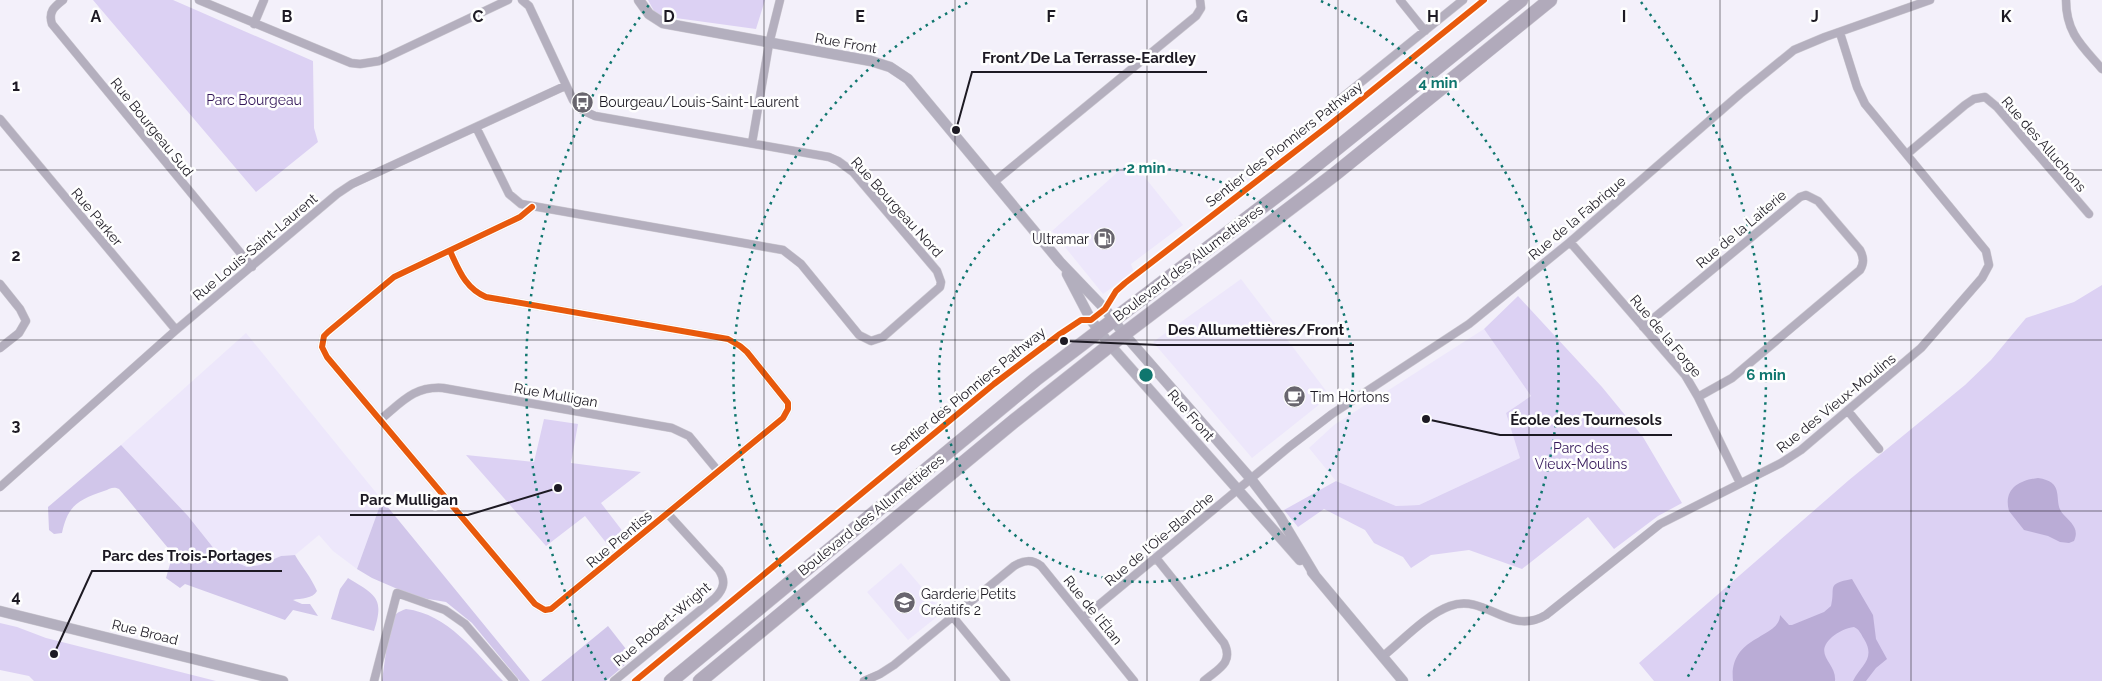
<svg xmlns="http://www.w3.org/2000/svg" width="2102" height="681" font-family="Raleway,sans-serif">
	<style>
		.built { fill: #ede7fb }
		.green { fill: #dcd1f3 }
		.forest { fill: #d1c6ea }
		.water { fill: #baacd6 }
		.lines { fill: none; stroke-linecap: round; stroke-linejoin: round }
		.street-casing { stroke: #cdcad2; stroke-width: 9 }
		.secondary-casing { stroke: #cdcad2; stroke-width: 11 }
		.highway-casing { stroke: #cdcad2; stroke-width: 15 }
		.street { stroke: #b4afbe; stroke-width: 8 }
		.secondary { stroke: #b3afbe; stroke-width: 10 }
		.highway { stroke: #b1aabb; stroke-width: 14 }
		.cycleway-casing { stroke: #fefefe; stroke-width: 9 }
		.cycleway { stroke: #e8590c; stroke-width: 6 }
		.grid { fill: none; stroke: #1d1a23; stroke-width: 1; stroke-opacity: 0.55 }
		.ring { fill: none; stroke: #0f766e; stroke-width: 2.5; stroke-dasharray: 2.5 5 }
		.labels { text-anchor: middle; stroke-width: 5; stroke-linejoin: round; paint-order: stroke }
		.street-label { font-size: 14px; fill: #1d1a23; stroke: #fefefe }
		.park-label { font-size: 14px; fill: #35185a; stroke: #fefefe }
		.poi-label { font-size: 14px; fill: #1d1a23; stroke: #fefefe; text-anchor: start }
		.grid-label { font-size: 16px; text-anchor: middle; font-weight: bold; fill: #1d1a23; stroke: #fefefe; stroke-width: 5; stroke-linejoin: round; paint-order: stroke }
		.centre { fill: #0f766e; stroke: #fefefe; stroke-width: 2.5 }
		.ring-label { font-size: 15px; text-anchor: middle; font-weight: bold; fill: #0f766e; stroke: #fefefe; stroke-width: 5; stroke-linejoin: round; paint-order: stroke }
		.leader { fill: none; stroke: #1d1a23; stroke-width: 2 }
		.callout-dot { fill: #1d1a23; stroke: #fefefe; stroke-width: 2 }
		.callout-label { font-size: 15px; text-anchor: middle; font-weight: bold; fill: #1d1a23; stroke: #fefefe; stroke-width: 5; stroke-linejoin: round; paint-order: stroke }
	</style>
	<rect width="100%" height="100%" fill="#f3f0fa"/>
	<!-- built -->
	<path class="built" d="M1131 160 1183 225 1131 264 1134 272 1103 294 1052 231Z
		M1241 279 1330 396 1252 458 1153 342Z
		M1484 329 1531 396 1506 413 1520 458 1419 505 1396 506 1336 481 1309 448 1334 425Z
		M246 333 382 500 357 569 333 551 319 535 295 555 281 556 260 565 247 567 219 555 188 516 121 445Z
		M901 563 943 612 908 640 867 592Z"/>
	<!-- green -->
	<path class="green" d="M93 0H173L313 61 314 128 318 142 256 192Z
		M648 0H765L756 29 661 16 654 11Z
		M2102 285V681H1654L1639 663 1849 480 1965 385 1991 360 2026 318 2074 302Z
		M1518 296 1602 387 1643 437 1682 503 1658 516 1614 549 1588 517 1522 569 1469 550 1431 555 1411 568 1403 557 1374 543 1365 530 1324 509 1298 527 1284 510 1336 481 1396 506 1419 505 1520 458 1506 413 1531 396 1484 329Z
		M544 419 578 424 571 463 641 472 601 503 627 537 611 549 585 516 546 546 466 455 534 462Z
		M0 623 17 627 46 638 216 681H34L29 676 0 670Z"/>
	<!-- forest -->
	<path class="forest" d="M121 445 188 516 219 555 247 567 260 565 281 556 295 555C302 567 311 577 317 591 313 599 301 598 293 600L302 604H310L318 616 293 610 285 620 185 584 180 588 166 578 170 564 168 548 119 489C113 486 110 489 104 491 78 500 68 505 62 533L54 534 49 530 48 507Z
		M382 500 530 681H520L472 623 446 602 416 597 372 578 357 569Z
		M348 578C375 595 385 597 374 631L331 619 340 589Z
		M406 609C448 614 476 653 503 681H382L390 622C394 614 398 612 406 609Z
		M608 626 633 658 606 681H541Z"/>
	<!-- water -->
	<path class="water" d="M2038 478C2067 482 2052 502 2063 514 2070 522 2080 528 2074 541L2069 543 2060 542 2048 536 2024 530 2009 511C2003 489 2019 480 2038 478Z
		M1852 579 1873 615 1876 639 1887 659 1876 668 1866 681H1853C1861 665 1876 659 1864 639 1861 634 1859 629 1854 627 1846 628 1838 632 1832 637 1812 655 1837 663 1835 681H1733C1728 635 1780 639 1780 615L1789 625H1792L1824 612 1831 606C1836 587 1825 584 1852 579Z"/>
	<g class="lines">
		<defs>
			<path id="street" d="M63 0C54 7 48 12 52 24L252 267
				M199 0 351 63 360 64 379 61 508 0
				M1400 0 1425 31
				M2066 0C2066 33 2082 46 2102 69
				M254 24 264 0
				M1339 100 1463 0
				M0 119 176 330
				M476 127 509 194 521 204 783 250 801 264 859 335 871 341 883 337 940 287 941 282 937 271 853 172 838 161 829 157 595 116 582 110 573 100 529 6 522 0
				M752 143 769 44 780 0
				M1907 154 1965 105 1974 99 1985 97 1997 107 2089 214
				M994 182 1196 16 1201 8 1200 0
				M1570 242 1685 375 1698 397 1740 483
				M450 251C459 270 465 288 486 297L728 339 740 346 747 352 788 403V409L783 418 551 609 545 610 535 604 327 357 322 347 324 336 328 332 394 277 520 217 532 207
				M0 284 20 309 26 321 19 333 0 348
				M1643 327 1800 197 1806 195 1818 201 1860 250C1864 258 1864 263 1860 270L1732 378 1698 397
				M1848 411 1879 449
				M381 419C402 402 414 386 443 388L672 428 689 436 718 471
				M0 487 176 330 337 194 352 184 565 86
				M1156 558 1224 643C1234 663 1218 669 1204 681
				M953 617 1006 681
				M1083 618 1289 447 1332 414 1469 324 1570 242 1740 94 1794 50 1825 37 1930 0
				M1382 657C1402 641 1427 614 1450 606 1486 593 1509 637 1546 615L1660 524 1781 463 1801 450 1921 348 1982 278 1989 265 1986 251 1865 104 1857 87 1840 33
				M374 681 397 593 445 610 465 624 514 681
				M614 681 715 598C724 589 726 581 719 570L668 514
				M864 681 880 674 894 665 1014 566C1024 560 1032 559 1041 566L1134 681"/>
			<path id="secondary" d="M639 0 649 14 663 23 871 61 890 67 908 79 1060 262 1105 309 1124 334 1251 479 1280 517 1316 577
				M1067 274 1091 320 1110 345 1300 560
				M1312 572 1403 681
				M0 611 283 681"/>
			<path id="highway" d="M671 681 1036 379 1300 178 1521 0
				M700 681 1014 421 1124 334 1335 174 1550 0"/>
		</defs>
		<!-- street casing -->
		<use href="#street" class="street-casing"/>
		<!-- secondary casing -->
		<use href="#secondary" class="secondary-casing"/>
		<!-- highway casing -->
		<use href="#highway" class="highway-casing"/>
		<!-- street -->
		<use href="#street" class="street"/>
		<!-- secondary -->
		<use href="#secondary" class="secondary"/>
		<!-- highway -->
		<use href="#highway" class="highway"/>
		<defs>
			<path id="cycleway" d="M450 251C459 270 465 288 486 297L728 339 740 346 747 352 788 403V409L783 418 551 609 545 610 535 604 327 357 322 347 324 336 328 332 394 277 520 217 532 207
				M635 681 994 384 1060 334 1081 320H1091L1105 309 1116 291 1125 283 1328 126 1484 0"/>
		</defs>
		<!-- cycleway casing -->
		<use href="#cycleway" class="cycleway-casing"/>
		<!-- cycleway -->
		<use href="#cycleway" class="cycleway"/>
	</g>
	<!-- grid -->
	<path class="grid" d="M191 0V681M382 0V681M573 0V681M764 0V681M955 0V681M1147 0V681M1338 0V681M1529 0V681M1720 0V681M1911 0V681M0 170H2102M0 340H2102M0 511H2102"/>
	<!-- distance rings -->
	<g class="ring">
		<circle cx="1146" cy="375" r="207"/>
		<path d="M867 679A413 413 0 0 1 971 1M1321 1A413 413 0 0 1 1425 679"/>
		<path d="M606 680A620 620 0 0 1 651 2M1641 2A620 620 0 0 1 1686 680"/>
	</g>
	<!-- icons -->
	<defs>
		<symbol id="bus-disc" viewBox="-11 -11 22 22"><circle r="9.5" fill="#68656e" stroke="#fefefe"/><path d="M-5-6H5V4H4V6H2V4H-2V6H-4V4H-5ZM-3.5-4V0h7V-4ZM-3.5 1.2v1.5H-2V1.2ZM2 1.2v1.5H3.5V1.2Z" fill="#fff"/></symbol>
		<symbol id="fuel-disc" viewBox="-11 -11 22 22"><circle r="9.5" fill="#68656e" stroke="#fefefe"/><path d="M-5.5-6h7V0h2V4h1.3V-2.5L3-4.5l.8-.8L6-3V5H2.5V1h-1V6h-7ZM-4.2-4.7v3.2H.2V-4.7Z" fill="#fff"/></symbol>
		<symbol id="cafe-disc" viewBox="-11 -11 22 22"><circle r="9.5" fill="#68656e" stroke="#fefefe"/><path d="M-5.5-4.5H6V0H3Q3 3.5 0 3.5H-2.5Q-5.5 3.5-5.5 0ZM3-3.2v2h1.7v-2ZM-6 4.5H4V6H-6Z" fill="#fff"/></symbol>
		<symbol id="school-disc" viewBox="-11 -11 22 22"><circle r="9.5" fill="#68656e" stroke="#fefefe"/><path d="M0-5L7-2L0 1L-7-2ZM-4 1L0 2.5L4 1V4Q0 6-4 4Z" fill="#fff"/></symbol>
	</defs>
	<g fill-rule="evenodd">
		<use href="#bus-disc" x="570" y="90" width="25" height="25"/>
		<use href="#fuel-disc" x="1092" y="226" width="25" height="25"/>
		<use href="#cafe-disc" x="1282" y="384" width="25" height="25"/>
		<use href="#school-disc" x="892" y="590" width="25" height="25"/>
	</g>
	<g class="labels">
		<!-- street labels -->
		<g class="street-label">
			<text transform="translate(846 43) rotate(10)" y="5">Rue Front</text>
			<text transform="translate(152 127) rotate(51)" y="5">Rue Bourgeau Sud</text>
			<text transform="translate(1284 144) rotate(-38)" y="5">Sentier des Pionniers Pathway</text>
			<text transform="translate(2044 144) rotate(49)" y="5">Rue des Alluchons</text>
			<text transform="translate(897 207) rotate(48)" y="5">Rue Bourgeau Nord</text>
			<text transform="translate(97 217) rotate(50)" y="5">Rue Parker</text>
			<text transform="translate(1577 218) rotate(-40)" y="5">Rue de la Fabrique</text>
			<text transform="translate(1741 229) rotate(-40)" y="5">Rue de la Laiterie</text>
			<text transform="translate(255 247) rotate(-40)" y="5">Rue Louis-Saint-Laurent</text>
			<text transform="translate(1188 263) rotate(-37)" y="5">Boulevard des Allumettières</text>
			<text transform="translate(1666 336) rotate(50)" y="5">Rue de la Forge</text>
			<text transform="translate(968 391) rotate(-39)" y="5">Sentier des Pionniers Pathway</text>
			<text transform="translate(556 395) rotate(10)" y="5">Rue Mulligan</text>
			<text transform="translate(1836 403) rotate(-39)" y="5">Rue des Vieux-Moulins</text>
			<text transform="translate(1191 415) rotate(49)" y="5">Rue Front</text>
			<text transform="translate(871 515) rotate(-39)" y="5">Boulevard des Allumettières</text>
			<text transform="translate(619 539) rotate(-40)" y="5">Rue Prentiss</text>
			<text transform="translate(1159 539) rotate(-40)" y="5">Rue de l'Oie-Blanche</text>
			<text transform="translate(1093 610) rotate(51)" y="5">Rue de l'Élan</text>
			<text transform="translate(662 624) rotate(-40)" y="5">Rue Robert-Wright</text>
			<text transform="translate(145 632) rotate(14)" y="5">Rue Broad</text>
		</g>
		<!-- park labels -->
		<g class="park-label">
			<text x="254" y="105">Parc Bourgeau</text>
			<text x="1581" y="453">Parc des<tspan x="1581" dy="16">Vieux-Moulins</tspan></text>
		</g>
		<!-- poi labels -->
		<g class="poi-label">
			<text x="599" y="107">Bourgeau/Louis-Saint-Laurent</text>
			<text x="1089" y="244" text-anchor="end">Ultramar</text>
			<text x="1310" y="402">Tim Hortons</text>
			<text x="921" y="599">Garderie Petits<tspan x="921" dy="16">Créatifs 2</tspan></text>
		</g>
	</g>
	<g class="grid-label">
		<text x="96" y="22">A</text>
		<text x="287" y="22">B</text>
		<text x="478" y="22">C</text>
		<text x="669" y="22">D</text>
		<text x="860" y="22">E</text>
		<text x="1051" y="22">F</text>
		<text x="1242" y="22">G</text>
		<text x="1433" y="22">H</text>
		<text x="1624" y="22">I</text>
		<text x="1815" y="22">J</text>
		<text x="2006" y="22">K</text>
		<text x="16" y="91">1</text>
		<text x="16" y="261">2</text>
		<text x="16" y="431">3</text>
		<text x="16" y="602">4</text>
	</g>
	<circle cx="1146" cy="375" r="8" class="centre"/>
	<g class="ring-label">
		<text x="1438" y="88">4 min</text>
		<text x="1146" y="173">2 min</text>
		<text x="1766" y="380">6 min</text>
	</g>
	<!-- callouts -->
	<path class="leader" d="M956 130L972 72H1207M1064 341L1157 345H1354M1426 419L1500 435H1672M558 488L468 515H350M54 654L92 571H282"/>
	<g class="callout-dot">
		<circle cx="956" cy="130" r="5"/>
		<circle cx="1064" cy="341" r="5"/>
		<circle cx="1426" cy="419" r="5"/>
		<circle cx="558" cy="488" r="5"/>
		<circle cx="54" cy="654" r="5"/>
	</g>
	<g class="callout-label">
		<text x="1089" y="63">Front/De La Terrasse-Eardley</text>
		<text x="1256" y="335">Des Allumettières/Front</text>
		<text x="1586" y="425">École des Tournesols</text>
		<text x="409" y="505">Parc Mulligan</text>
		<text x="187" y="561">Parc des Trois-Portages</text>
	</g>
</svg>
